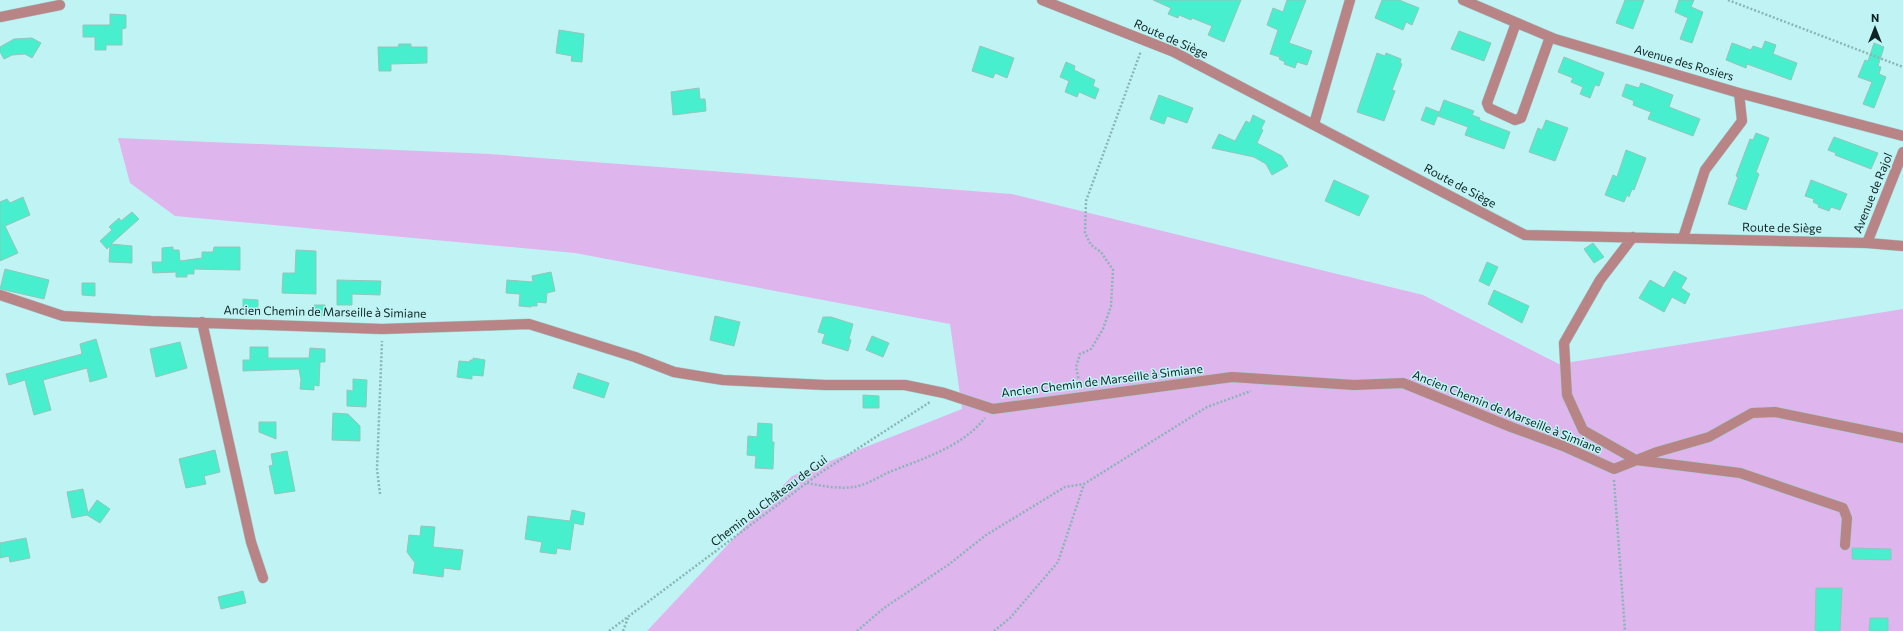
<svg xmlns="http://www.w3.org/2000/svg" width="1903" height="631" font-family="Commissioner,sans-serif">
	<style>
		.green { fill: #dfb5ee }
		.building { fill: #47efcf; stroke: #96c4b8 }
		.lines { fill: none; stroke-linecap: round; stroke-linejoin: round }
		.minor-casing { stroke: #a0cecf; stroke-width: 11 }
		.path { stroke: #8bb5b5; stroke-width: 2.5; stroke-dasharray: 2 2; stroke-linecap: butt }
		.minor { stroke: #b88486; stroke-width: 10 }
		.labels { text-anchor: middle; stroke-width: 3; stroke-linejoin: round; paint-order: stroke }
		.street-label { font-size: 12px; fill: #0f2324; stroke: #c0f4f4 }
	</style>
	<rect width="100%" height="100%" fill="#c0f4f4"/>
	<!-- green -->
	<path class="green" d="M118 138 489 154 1012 194 1423 295 1559 364 1903 309V631H647L792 476 962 409 950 324 575 253 175 216 130 183Z"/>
	<!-- building -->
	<path class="building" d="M1153 0H1241L1224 42 1208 35 1212 26 1192 18 1191 20 1179 15 1178 18 1168 14 1171 8Z
		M1287 0H1306L1289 43 1312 51 1307 65 1297 62 1295 68 1284 64 1285 62 1279 59 1280 57 1270 54 1278 30 1267 25 1273 8 1283 12Z
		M1382 0H1399L1419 8 1412 25 1406 22 1403 30 1375 18Z
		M1625 0H1644L1633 29 1616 23Z
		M1679 0H1694L1691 7 1703 12 1692 43 1680 39 1688 18 1675 12Z
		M110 14 126 15V28L122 29V45H106V50H95V37H83V25H110Z
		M559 30 584 34 582 62 571 61 572 56 556 53Z
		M1459 31 1491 43 1484 61 1451 49Z
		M32 38 41 43 32 58 25 54 12 55 4 59 0 52V47L14 39Z
		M1765 41 1776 45 1773 54 1797 63 1791 80 1747 64 1746 68 1726 60 1732 43 1751 50 1753 46 1762 49Z
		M1874 43 1884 47 1878 66 1881 67 1879 74 1886 77 1874 108 1863 104 1872 82 1858 77 1865 60 1868 61Z
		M399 44H411V47H427V63L391 64V71H379L378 47H398Z
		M980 46 1014 58 1007 78 995 73 993 78 972 71Z
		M1377 53 1385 56 1386 53 1401 59 1400 63 1402 64 1392 90 1395 91 1384 121 1357 112Z
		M1564 57 1604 73 1599 86 1595 85 1590 98 1580 94 1583 87 1571 82 1573 78 1558 72Z
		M1066 62 1075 66 1074 70 1095 80 1093 86 1099 89 1095 99 1079 92 1077 97 1065 92 1069 81 1060 77Z
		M1641 83 1673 95 1669 107 1700 119 1693 136 1648 119 1651 112 1633 105 1634 101 1622 96 1626 84 1639 88Z
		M699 88 700 99H705L706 111 673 115 671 92Z
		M1159 95 1193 108 1187 123 1167 116 1164 124 1150 119Z
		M1444 100 1474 111 1472 115 1480 118 1479 120 1510 132 1504 149 1465 135 1468 127 1438 116Z
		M1426 107 1439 112 1434 125 1421 120Z
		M1253 115 1265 121 1261 129 1263 130 1257 143 1282 156 1288 166 1272 175 1266 164 1254 157 1212 148 1219 134 1235 141 1246 121 1250 123Z
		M1546 120 1568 128 1555 161 1529 152 1538 128 1542 130Z
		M1756 133 1769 138 1756 172 1759 174 1746 210 1728 204 1738 177 1736 176 1750 139 1753 140Z
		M1834 137 1878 153 1871 169 1835 155 1836 153 1828 150Z
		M1626 150 1646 158 1634 190 1632 189 1629 197 1627 195 1624 202 1605 195 1613 175 1617 177Z
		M1334 180 1369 196 1359 216 1325 201Z
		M1811 180 1847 194 1840 210 1831 207 1829 211 1818 207 1819 205 1813 202 1814 199 1805 196Z
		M23 197 30 215 5 226 18 253 0 261V202L7 199 10 203Z
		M132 212 139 219 111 244 132 246V263L109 262 110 246 107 249 100 241 112 230 109 227 119 218 121 221Z
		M1593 243 1604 257 1594 263 1584 249Z
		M173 247V250H179L180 261 202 258V252H213L214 247H240V270L194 269V274H187V277H176V272L153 273 152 262H162V248Z
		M296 250 316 251V294L282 293 283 273H295Z
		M1487 262 1498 267 1489 286 1479 281Z
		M5 269 49 280 44 299 0 289Z
		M1674 271 1687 278 1681 288 1690 294 1685 304 1672 297 1664 312 1639 298 1650 280 1664 288Z
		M551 272 555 291 547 293 546 303 537 302V306H531V307L519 306 520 294 506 293 507 280 533 282 532 276Z
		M337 280 381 281 380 295 352 294V305H337Z
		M82 283H95V296L82 295Z
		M1494 290 1529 306 1522 323 1488 304Z
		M243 299 258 300V312L243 311Z
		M314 305H325V316H314Z
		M715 316 740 322 734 346 710 340Z
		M823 317H831L853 324 849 339 851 340 848 351 822 343 825 334 818 332Z
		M872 336 889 343 883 357 866 350Z
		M96 339 107 377 90 382 87 368 43 380 51 410 34 415 25 380 9 385 6 374 82 354 80 344Z
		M180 342 187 368 156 377 150 349Z
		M250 347H268V358H309L310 348 325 349V362H320L319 386 314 385V390L300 389 301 380 299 369 243 371V360H250Z
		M473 358 485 360 483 376 472 375V379L457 377 459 361 470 362V360H473Z
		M578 373 609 383 604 398 573 388Z
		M353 379 367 380 366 407 347 406V390L353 391Z
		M863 395 879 396V408H863Z
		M333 413 348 414 360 426V441L332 440Z
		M259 422H276V439L259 432Z
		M758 423 772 424V442H774L773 469 755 468 756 456 747 455 748 436 757 437Z
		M215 450 220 472 204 476 206 484 186 488 179 459Z
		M287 451 295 491 275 494 269 466 273 465 271 454Z
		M83 489 88 513 97 500 110 509 100 523 87 515 72 518 67 492Z
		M572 510 585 513 583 525 574 523 570 550 557 548 556 554 540 552 542 542 525 539 528 516 570 521Z
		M421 526 435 527 433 547 463 550 460 570 444 568 443 577 413 573 415 563 407 552 409 535 420 536Z
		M26 538 30 558 10 562 9 556 0 558V543Z
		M1852 548 1891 549V560L1852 559Z
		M1816 588H1842L1840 631H1815Z
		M243 591 246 603 221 609 218 597Z
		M1870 618H1888V631H1869Z"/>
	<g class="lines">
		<defs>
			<path id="minor" d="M1042 0 1174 52 1525 235 1867 243 1903 246
				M1463 0 1555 39 1739 93 1903 136
				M0 17 60 5
				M1516 23 1487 103 1489 108 1515 120 1521 118 1550 37
				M1314 124 1350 0
				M1633 237 1600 280 1564 343 1567 395 1583 430 1636 460 1740 473 1843 508 1847 518 1845 545
				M1683 238 1705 170 1742 121 1739 93
				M1867 243 1903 152
				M0 295 63 316 151 321 382 329 529 324 635 357 674 372 723 380 825 385H905L944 393 993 409 1232 377 1354 385 1403 383 1511 427 1563 446 1614 469 1657 452 1709 437 1752 413 1775 412 1903 438
				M202 322 251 542 263 578"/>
		</defs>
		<!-- minor casing -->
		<use href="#minor" class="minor-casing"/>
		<!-- path -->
		<path class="path" d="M1728 0 1903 67
			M1080 386 1076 367 1080 354 1091 349 1103 329 1111 306 1113 270 1101 252 1091 245 1085 233 1086 201 1141 51
			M1614 480 1625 631
			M807 483C822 486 838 489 853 487 864 486 877 478 887 473 921 459 961 448 985 418
			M380 494 377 469 382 341
			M609 631 820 473 930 402
			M623 631 628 618
			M857 631 884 608 948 565 986 535 1065 487 1084 484
			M994 631 1010 618 1058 562 1084 484 1207 407 1251 391"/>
		<!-- minor -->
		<use href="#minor" class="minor"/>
	</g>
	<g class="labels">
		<!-- street labels -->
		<g class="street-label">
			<text transform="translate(1171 39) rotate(24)" y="4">Route de Siège</text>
			<text transform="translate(1684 63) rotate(16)" y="4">Avenue des Rosiers</text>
			<text transform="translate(1460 186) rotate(28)" y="4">Route de Siège</text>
			<text transform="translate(1873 193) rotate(-68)" y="4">Avenue de Rajol</text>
			<text transform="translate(1782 228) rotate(1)" y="4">Route de Siège</text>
			<text transform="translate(325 312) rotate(1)" y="4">Ancien Chemin de Marseille à Simiane</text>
			<text transform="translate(1102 381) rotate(-7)" y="4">Ancien Chemin de Marseille à Simiane</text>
			<text transform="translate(1507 412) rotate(22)" y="4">Ancien Chemin de Marseille à Simiane</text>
			<text transform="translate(769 501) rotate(-37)" y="4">Chemin du Château de Gui</text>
		</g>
	</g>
	<!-- north arrow -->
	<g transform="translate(1875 28)" stroke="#c0f4f4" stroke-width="3" paint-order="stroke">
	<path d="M0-3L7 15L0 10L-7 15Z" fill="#0f2324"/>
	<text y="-6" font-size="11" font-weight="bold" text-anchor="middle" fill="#0f2324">N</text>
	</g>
</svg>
